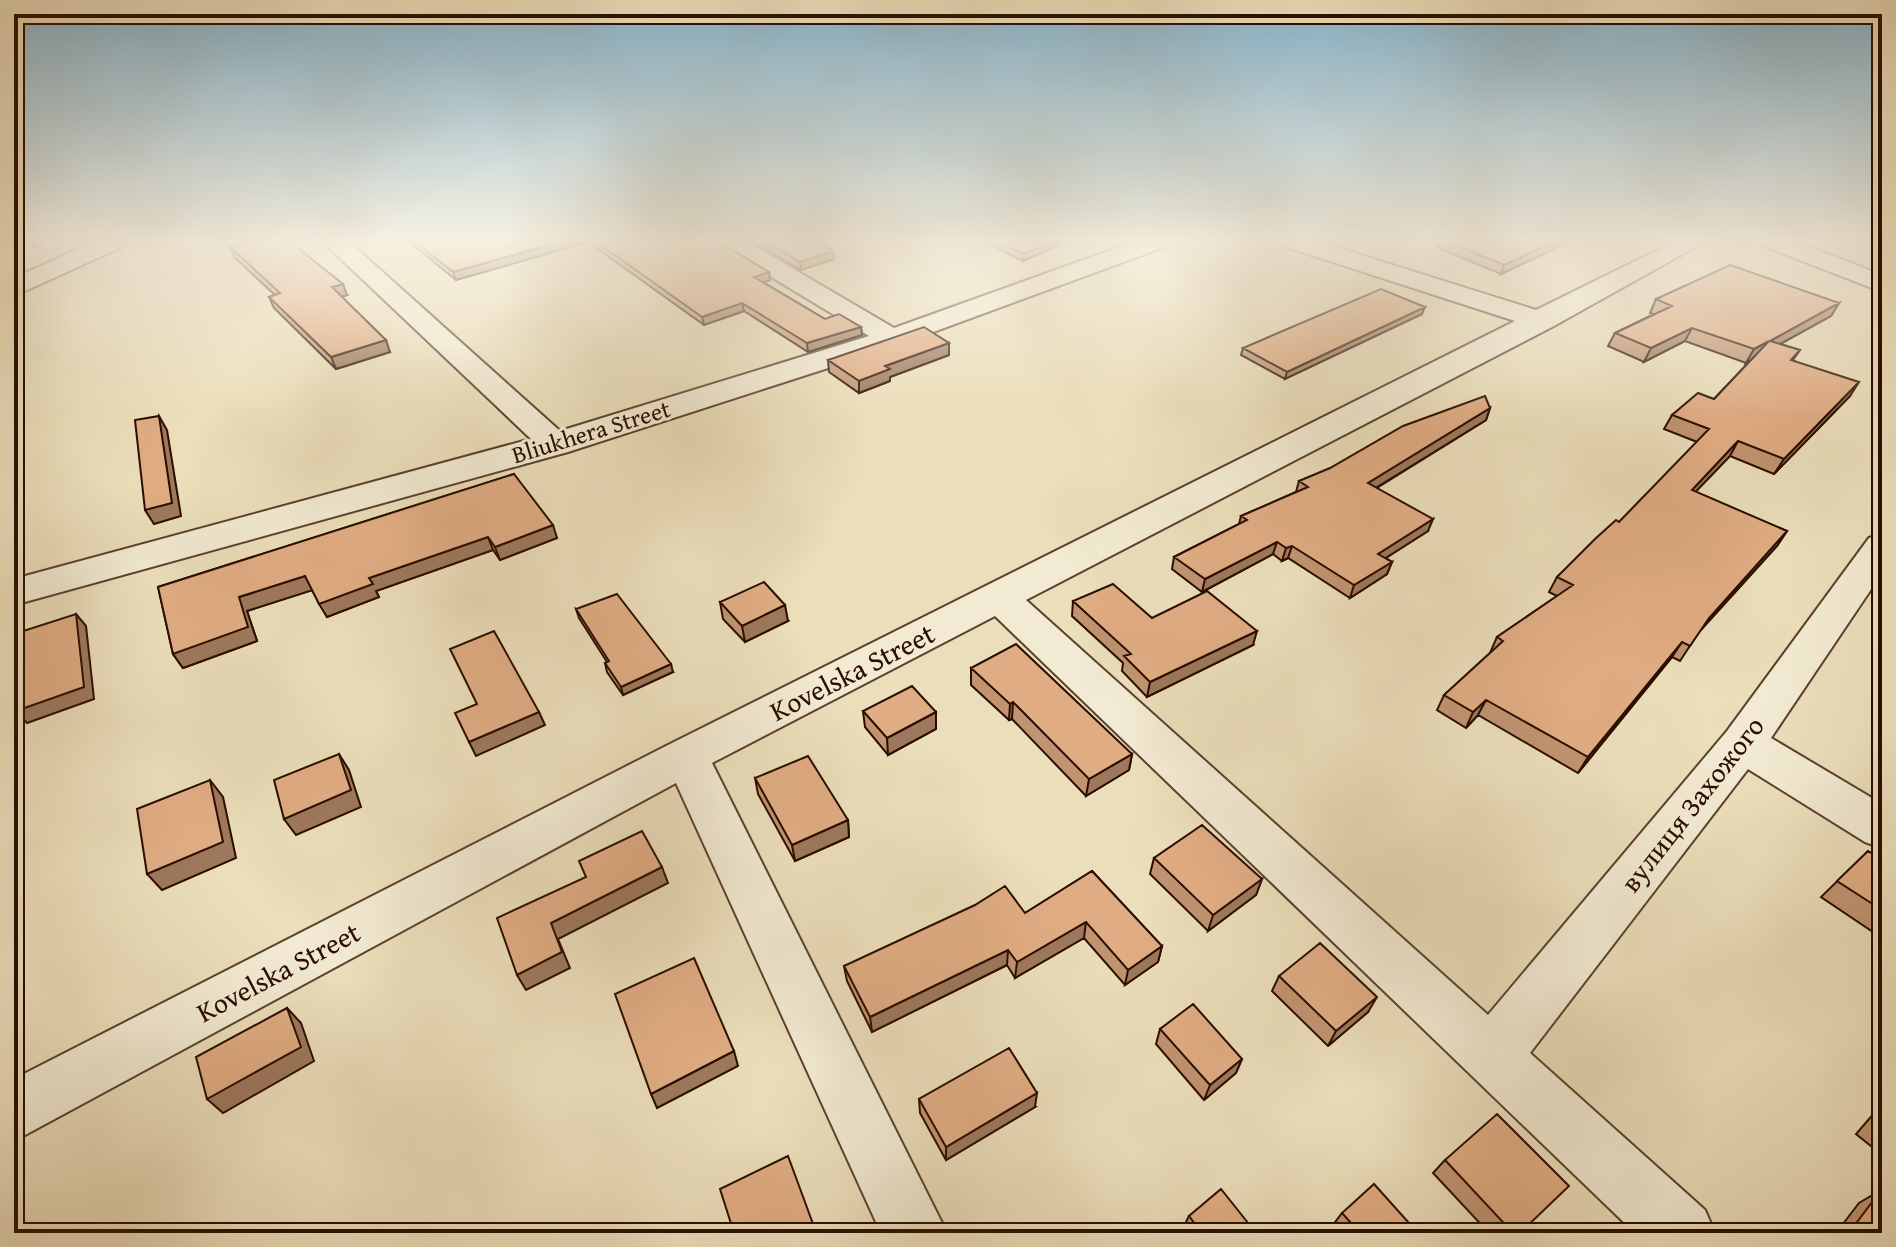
<svg xmlns="http://www.w3.org/2000/svg" width="1896" height="1247" font-family="'Gentium Book Plus',serif">
	<style>
		.lines { fill: none; stroke-linecap: round; stroke-linejoin: round }
		.minor-casing { stroke: #5a412e; stroke-width: 4 }
		.minor { fill: #f2ead2; fill-rule: evenodd }
		.rail { stroke: #2a0d00; stroke-width: 4; stroke-dasharray: 10 10; stroke-linecap: butt }
		.wall { fill: #c19471; stroke: #2a0d00; stroke-width: 2 }
		.shaded-wall { fill: #9d785c; stroke: #2a0d00; stroke-width: 2 }
		.building { fill: #e0ac83; stroke: #2a0d00; stroke-width: 2 }
		.labels { text-anchor: middle; stroke-width: 6; stroke-linejoin: round; paint-order: stroke }
		.far-street-label { font-size: 24px; fill: #2a0d00; stroke: #f2ead2 }
		.street-label { font-size: 28px; fill: #2a0d00; stroke: #f2ead2 }
	</style>
	<rect width="100%" height="100%" fill="#ebdeba"/>
	<filter id="stains"><feTurbulence type="fractalNoise" baseFrequency=".0025" numOctaves="4"/><feColorMatrix values="0 0 0 0 .2 0 0 0 0 .09 0 0 0 0 .02 0 0 0 .5 -.17"/></filter>
	<radialGradient id="worn" r=".72"><stop offset=".6" stop-color="#630" stop-opacity="0"/><stop offset="1" stop-color="#630" stop-opacity=".3"/></radialGradient>
	<g class="lines">
		<defs>
			<path id="minor" d="M96 241H127L124 246 14 296V278Z
				M322 241H348L560 431 869 336 720 246 717 241H746L894 328 1136 241H1170L1167 246 887 349 568 452 14 605V579L531 439Z
				M1280 241H1316L1536 310 1676 241H1706L1552 327 1026 600 1488 1015 1727 731 1869 538 1882 534V573L1771 738 1882 804V848L1865 842 1748 769 1530 1053 1705 1210 1715 1233H1635L995 616 712 763 947 1233H881L676 783 14 1141V1079L670 744 1515 321 1283 246Z
				M1761 241H1794L1882 275V292L1764 246Z"/>
		</defs>
		<!-- minor casing -->
		<use href="#minor" class="minor-casing"/>
		<!-- minor -->
		<use href="#minor" class="minor"/>
		<!-- rail -->
		<path class="rail" d="M14 255 44 241"/>
	</g>
	<!-- wall -->
	<path class="wall" d="M408 241H717L769 272 770 280 763 282 825 319 861 327 862 335 808 352 744 311 704 325 588 242 456 280Z
		M751 241H814L833 251 834 259 801 270Z
		M986 241H1068L1023 261 986 243Z
		M1440 241H1571L1501 274 1438 248Z
		M230 247 347 295 342 297 390 352 336 369 274 308 269 297 275 295 235 258Z
		M1656 299 1839 303 1831 316 1780 344 1800 350 1793 360 1850 396 1774 474 1730 456 1695 492 1787 531 1777 546 1699 632 1680 661 1672 657 1578 773 1478 715 1466 728 1437 710 1444 695 1490 653 1497 637 1557 596 1549 592 1557 577 1619 522 1697 442 1664 429 1672 415 1714 399 1750 361 1746 363 1685 341 1644 362 1608 346 1615 333 1654 314 1650 313Z
		M1422 314 1285 379 1241 355 1243 348Z
		M949 355 890 377V381L859 393 829 372 828 360Z
		M1490 408 1486 420 1377 488 1428 531 1386 558 1392 562 1387 574 1350 598 1288 558 1282 561 1273 554 1202 592 1172 569 1174 557 1239 524 1241 516 1296 492 1299 481Z
		M514 474 557 538 500 560 493 550 376 591 379 597 327 617 312 590 247 611 257 641 183 668 173 654 158 587Z
		M1073 601 1152 618 1253 645 1147 697 1122 671 1123 663 1072 616Z
		M720 602 788 621 745 642 723 619Z
		M576 609 673 672 623 695 607 672 605 663 607 662 579 618Z
		M971 668 1132 754 1129 770 1086 796 1012 719 1009 720 971 685Z
		M863 711 936 712V729L888 755 865 727Z
		M755 778 848 820 849 837 795 861 758 794Z
		M1868 851 1882 860V938L1821 897Z
		M1154 858 1262 879 1256 895 1208 931 1150 874Z
		M1092 871 1162 946 1158 962 1125 985 1084 938 1015 978 1007 965 872 1032 847 981 844 966 1025 913Z
		M1279 976 1368 1012 1328 1046 1272 991Z
		M1160 1029 1242 1059 1236 1073 1204 1100 1156 1044Z
		M919 1099 1035 1107 946 1160 920 1113Z
		M1882 1104V1155L1856 1134Z
		M1445 1160 1520 1233H1489L1433 1173Z
		M1881 1190 1882 1233H1836L1859 1203Z
		M1342 1213 1418 1233H1340L1333 1225Z
		M1189 1216 1256 1233H1194L1186 1222Z"/>
	<!-- shaded-wall -->
	<path class="shaded-wall" d="M564 241H588V242L456 280 453 272Z
		M1054 241H1068L1023 261 1024 254Z
		M1556 241H1571L1501 274 1504 265Z
		M833 251 834 259 801 270 800 262Z
		M769 272 770 280 755 285 754 277Z
		M343 284 347 295 337 298 332 287Z
		M742 303 744 311 704 325 702 317Z
		M1839 303 1831 316 1762 354 1770 341Z
		M1425 307 1422 314 1285 379 1287 372Z
		M861 327 862 335 808 352 807 343Z
		M1692 328 1685 341 1644 362 1651 348Z
		M386 340 390 352 336 369 331 357Z
		M1769 341 1761 355 1746 363 1754 349Z
		M949 343V355L890 377V381L859 393V381L885 366Z
		M1859 382 1850 396 1774 474 1784 459Z
		M1490 408 1486 420 1364 495 1368 483Z
		M159 416 167 430 181 516 154 524 145 510Z
		M1738 441 1730 456 1683 505 1692 490Z
		M1433 519 1428 531 1373 566 1378 554Z
		M553 525 557 538 500 560 495 547Z
		M1787 531 1777 546 1698 633 1709 618Z
		M488 537 493 550 376 591 379 597 327 617 319 604 369 578Z
		M1277 542 1273 554 1202 592 1205 579Z
		M1292 546 1288 558 1282 561 1286 548Z
		M1392 562 1387 574 1350 598 1354 585Z
		M305 576 313 590 247 611 257 641 183 668 173 654 239 597Z
		M785 605 788 621 745 642 742 626Z
		M76 614 86 626 94 699 27 723 16 711Z
		M1257 631 1253 645 1147 697 1150 682Z
		M1682 642 1672 657 1578 773 1588 757Z
		M671 664 673 672 623 695 621 687Z
		M1486 700 1478 715 1466 728 1473 712Z
		M1013 702 1012 719 1009 720 1010 704Z
		M539 712 545 725 476 756 469 742Z
		M936 712V729L888 755 887 738Z
		M339 754 349 770 361 807 296 835 284 819Z
		M1132 754 1129 770 1086 796 1089 779Z
		M210 780 223 797 236 858 162 890 147 874Z
		M848 820 849 837 795 861 792 845Z
		M662 867 668 883 558 939 570 968 526 990 517 975 551 923Z
		M1262 879 1256 895 1208 931 1213 915Z
		M1086 922 1084 938 1015 978 1017 962Z
		M1162 946 1158 962 1125 985 1128 970Z
		M1008 950 1007 965 872 1032 870 1017Z
		M1377 997 1368 1012 1328 1046 1336 1031Z
		M287 1008 301 1023 314 1061 223 1113 207 1099Z
		M734 1051 738 1066 657 1108 651 1094Z
		M1242 1059 1236 1073 1204 1100 1210 1085Z
		M1037 1093 1035 1107 946 1160V1147Z
		M14 1177 21 1181 25 1233H14Z"/>
	<!-- building -->
	<path class="building" d="M255 241H289L343 284 332 287 386 340 331 357 269 297 280 293 230 247Z
		M414 241H564L453 272Z
		M595 241H717L769 272 754 277 825 319 839 314 861 327 807 343 742 303 702 317Z
		M763 241H814L833 251 800 262Z
		M994 241H1054L1024 254Z
		M1445 241H1556L1504 265Z
		M1730 265 1839 303 1770 341 1800 350 1791 360 1859 382 1784 459 1738 441 1692 490 1787 531 1709 618 1690 646 1682 642 1588 757 1486 700 1473 712 1444 695 1503 641 1497 637 1573 585 1557 577 1595 539 1616 520 1619 522 1709 429 1672 415 1698 393 1714 399 1769 341 1754 349 1692 328 1651 348 1615 333 1672 306 1656 299Z
		M1381 289 1425 307 1287 372 1243 348Z
		M924 327 949 343 885 366 890 369 859 381 828 360Z
		M1485 396 1490 408 1368 483 1433 519 1378 554 1392 562 1354 585 1292 546 1286 548 1277 542 1205 579 1174 557 1247 520 1241 516 1308 487 1299 481 1330 468 1403 426Z
		M159 416 172 503 145 510 135 420Z
		M514 474 553 525 495 547 488 537 369 578 373 584 319 604 305 576 239 597 248 627 173 654 158 587Z
		M764 582 785 605 742 626 720 602Z
		M1113 584 1152 618 1207 591 1257 631 1150 682 1124 656 1131 654 1073 601Z
		M617 594 671 664 621 687 605 663 609 661 576 609Z
		M76 614 84 687 16 711 14 634Z
		M494 631 539 712 469 742 455 713 477 704 450 649Z
		M1016 644 1132 754 1089 779 1013 702 1010 704 971 668Z
		M912 686 936 712 887 738 863 711Z
		M339 754 351 790 284 819 274 780Z
		M808 756 848 820 792 845 755 778Z
		M210 780 223 842 147 874 137 809Z
		M1202 825 1262 879 1213 915 1154 858Z
		M642 831 662 867 551 923 562 952 517 975 497 918 586 877 579 861Z
		M1868 851 1882 860V910L1837 881Z
		M1092 871 1162 946 1128 970 1086 922 1017 962 1008 950 870 1017 844 966 975 905 1005 886 1025 913Z
		M1320 943 1377 997 1336 1031 1279 976Z
		M694 958 734 1051 651 1094 615 994Z
		M1193 1004 1242 1059 1210 1085 1160 1029Z
		M287 1008 301 1047 207 1099 196 1057Z
		M1009 1048 1037 1093 946 1147 919 1099Z
		M1497 1114 1569 1186 1520 1233H1513L1445 1160Z
		M1882 1114V1125L1877 1121Z
		M788 1156 816 1232 734 1233 720 1189Z
		M1374 1184 1418 1233H1360L1342 1213Z
		M1221 1189 1256 1233H1202L1189 1216Z
		M1881 1190 1882 1191V1233H1849Z"/>
	<!-- sky -->
	<linearGradient id="sky" x2="0" y2="1"><stop stop-color="#88b7d0"/><stop offset="0.58" stop-color="#f6f0e0"/><stop offset="1" stop-color="#f6f0e0" stop-opacity="0"/></linearGradient>
	<rect width="1896" height="415" fill="url(#sky)"/>
	<g class="labels">
		<!-- far-street labels -->
		<g class="far-street-label">
			<text transform="translate(591 432) rotate(-17)" y="8">Bliukhera Street</text>
		</g>
		<!-- street labels -->
		<g class="street-label">
			<text transform="translate(852 672) rotate(-27)" y="10">Kovelska Street</text>
			<text transform="translate(1692 804) rotate(-52)" y="10">вулиця Захожого</text>
			<text transform="translate(278 972) rotate(-28)" y="10">Kovelska Street</text>
		</g>
	</g>
	<!-- margin -->
	<rect width="1896" height="1247" fill="none" stroke="#ebdeba" stroke-width="48"/>
	<rect x="16" y="16" width="1864" height="1215" fill="none" stroke="#2a0d00" stroke-width="4"/>
	<rect x="24" y="24" width="1848" height="1199" fill="none" stroke="#2a0d00" stroke-width="2"/>
	<rect width="100%" height="100%" filter="url(#stains)"/>
	<rect width="100%" height="100%" fill="url(#worn)"/>
</svg>
